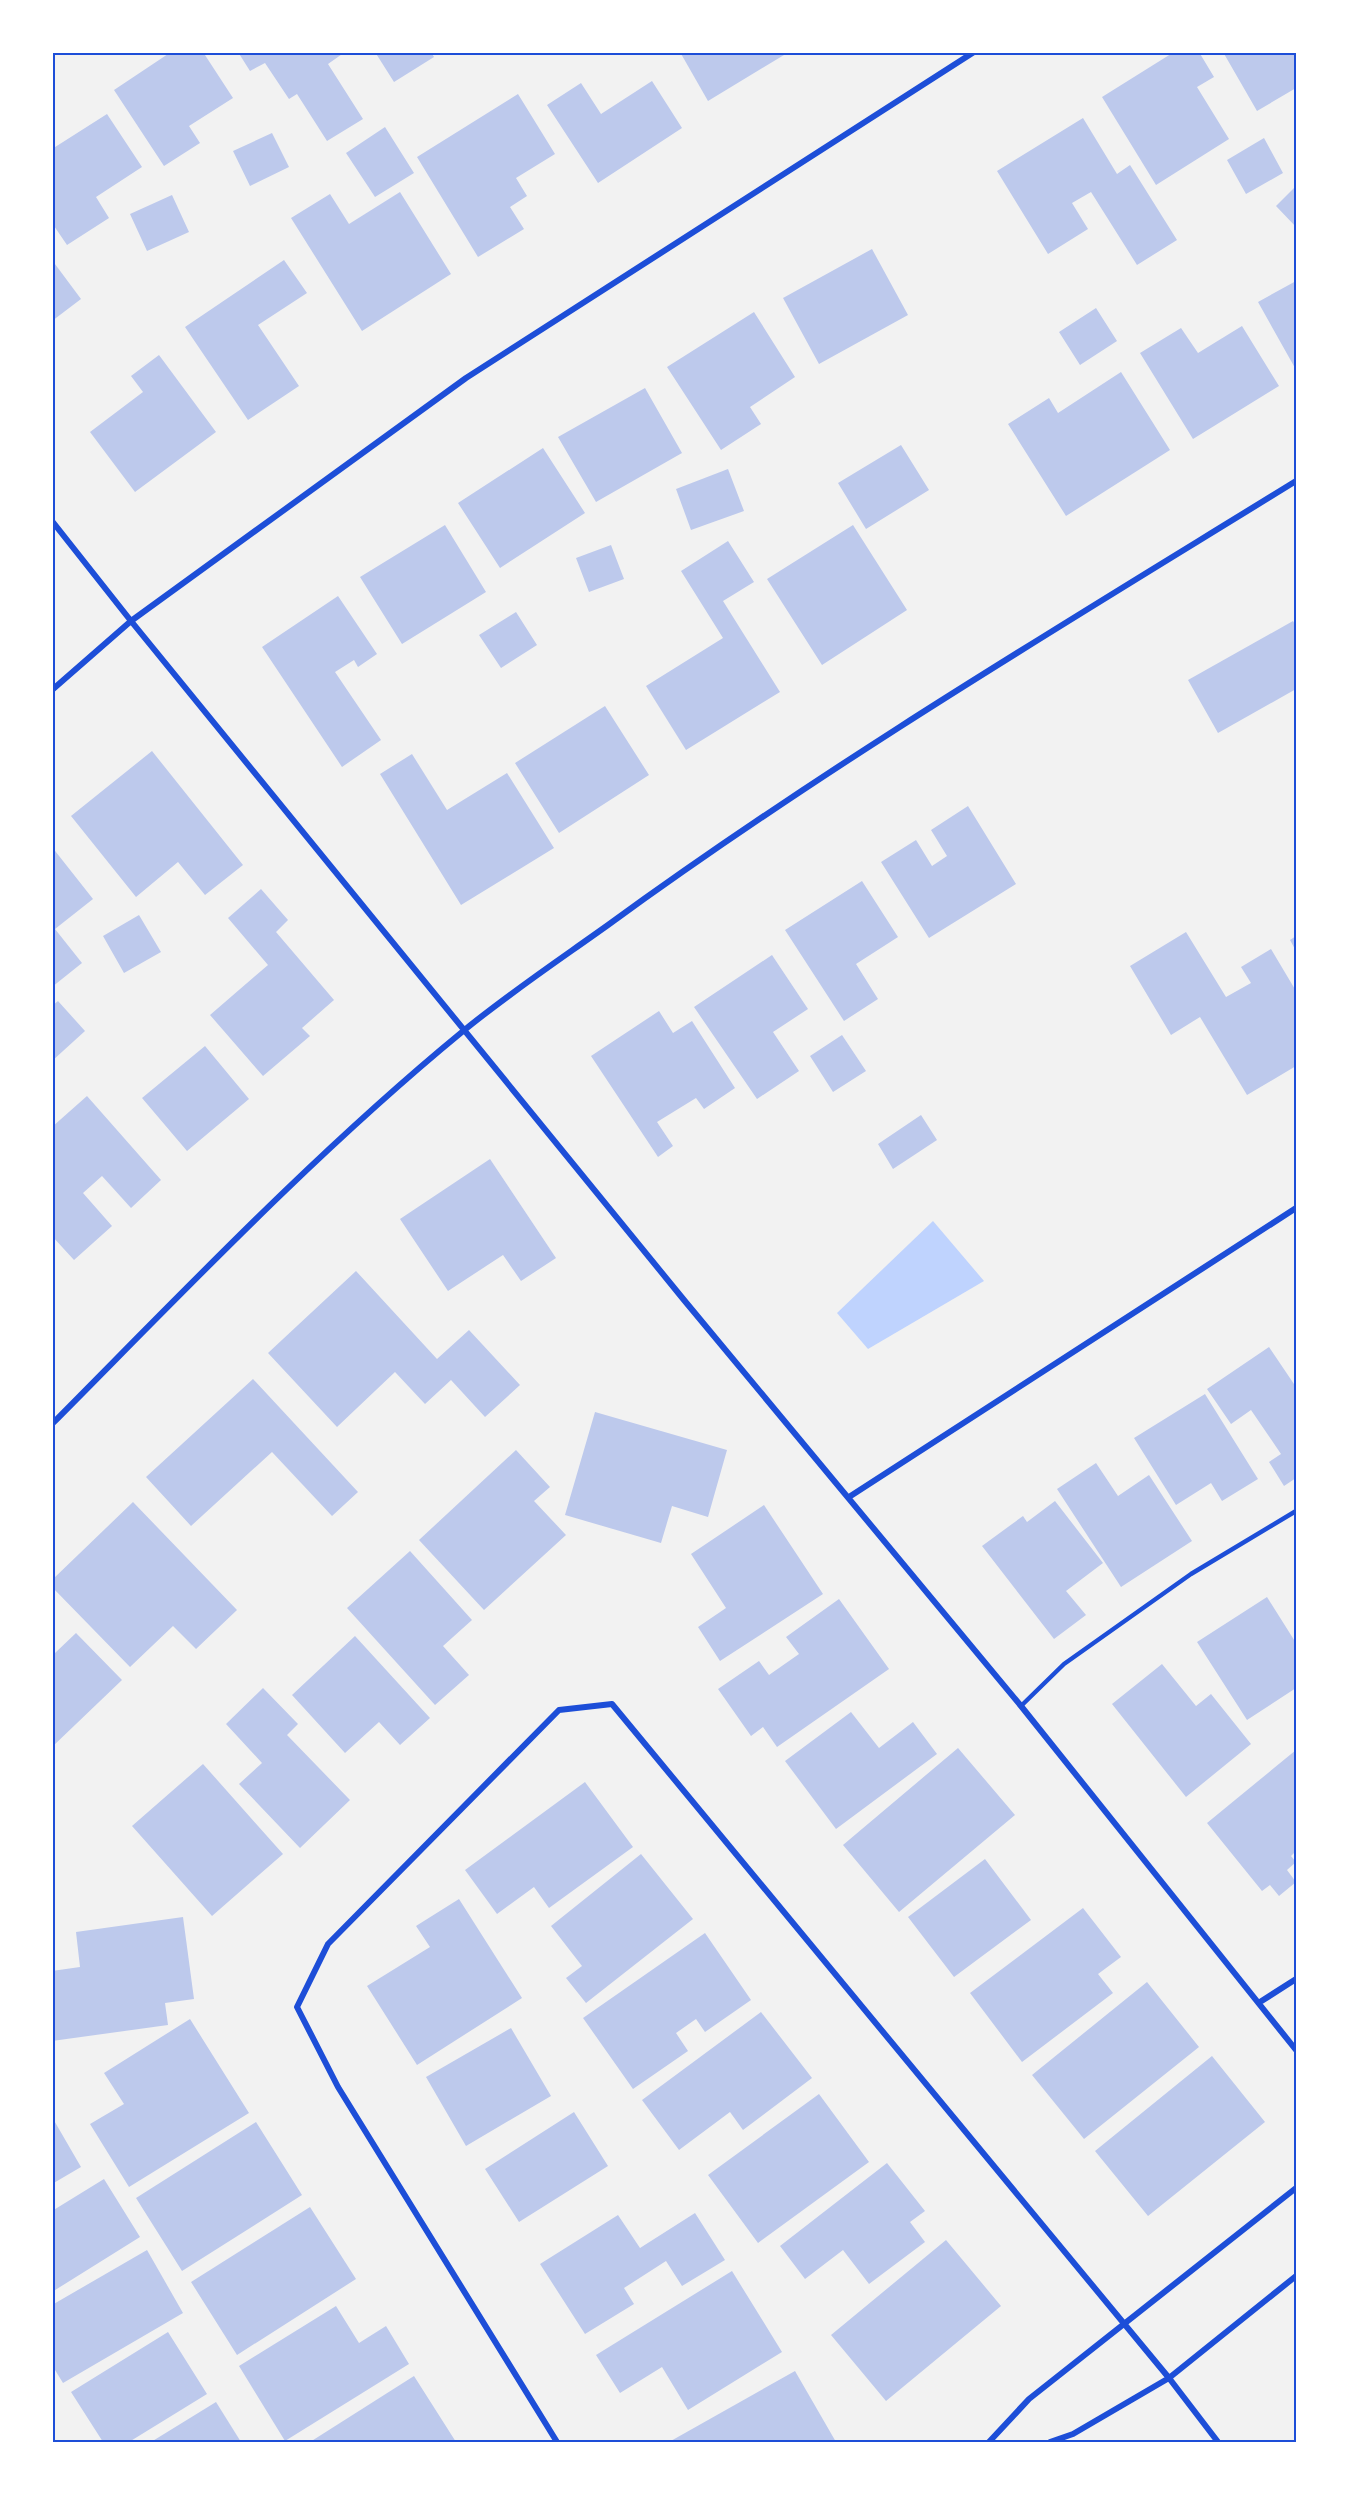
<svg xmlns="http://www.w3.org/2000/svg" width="1349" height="2495" font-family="Arial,sans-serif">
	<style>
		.water { fill: #bfd3fe }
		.building { fill: #bdc9ec }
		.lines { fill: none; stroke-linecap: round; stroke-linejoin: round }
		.service { stroke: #1d4ed8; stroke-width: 4.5 }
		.minor { stroke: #1d4ed8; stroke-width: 6 }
		.neatline { fill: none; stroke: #1d4ed8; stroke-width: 2 }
	</style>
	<rect width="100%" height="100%" fill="#f2f2f2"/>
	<!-- water -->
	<path class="water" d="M933 1221 984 1281 868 1349 837 1313Z"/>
	<!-- building -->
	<path class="building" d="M171 52H203L233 98 189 126 200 143 164 166 114 90Z
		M238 52H345L328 64 363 119 327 141 297 94 289 99 265 63 250 71Z
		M375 52H431L434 57 394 82Z
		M680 52H789L708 101Z
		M1174 52H1199L1214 77 1197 87 1229 139 1156 185 1102 97Z
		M1223 52H1296V88L1257 111Z
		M652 81 682 128 598 183 547 105 581 83 601 114Z
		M518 94 555 154 516 178 527 196 510 207 524 229 478 257 417 157Z
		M107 114 142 167 96 197 109 218 67 245 52 223V149Z
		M1083 118 1117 174 1130 165 1177 240 1137 265 1091 192 1072 203 1088 229 1048 254 997 171Z
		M385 127 414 173 375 197 346 153Z
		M272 133 289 167 250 186 233 151Z
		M1264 138 1283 173 1246 194 1227 160Z
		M1296 186V227L1276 206Z
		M400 192 451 274 362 331 291 218 330 194 349 224Z
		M172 195 189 232 147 251 130 214Z
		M872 249 908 315 819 364 783 298Z
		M52 260 81 299 52 321Z
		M284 260 307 293 258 325 299 386 248 420 185 327Z
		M1296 281V367L1295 368 1258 302Z
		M1096 308 1117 341 1080 365 1059 332Z
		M754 312 795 377 750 407 761 424 721 450 667 367Z
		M1242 326 1279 386 1193 439 1140 353 1181 328 1198 353Z
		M159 355 216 432 135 492 90 432 143 392 131 376Z
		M1121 372 1170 450 1066 516 1008 424 1049 398 1058 413Z
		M645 388 682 453 596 502 558 437Z
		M901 445 929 490 866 529 838 483Z
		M543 448 585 513 500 568 458 503Z
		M728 469 744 511 691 530 676 489Z
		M445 525 486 592 402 644 360 577Z
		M853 525 907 610 822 665 767 579Z
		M728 541 754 582 723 601 780 692 686 750 646 686 723 638 681 571Z
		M611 545 624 579 589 592 576 558Z
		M338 596 377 654 358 667 354 660 335 672 381 740 342 767 262 647Z
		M516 612 537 645 501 668 479 635Z
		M1293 621 1296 626V689L1218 733 1188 680Z
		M605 706 649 775 559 833 515 763Z
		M152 751 243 865 205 895 178 862 136 897 71 816Z
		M412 754 447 810 507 773 554 848 461 905 380 774Z
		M968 806 1016 884 929 938 881 862 916 840 932 866 947 856 931 830Z
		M52 847 93 899 55 929 82 963 52 987Z
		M862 881 898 937 856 964 878 999 844 1021 785 930Z
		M261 889 288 920 276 932 334 1000 302 1028 310 1036 263 1076 210 1015 268 965 228 918Z
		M139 915 161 952 124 973 103 936Z
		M1186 932 1226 997 1251 983 1241 967 1271 949 1296 991V1066L1247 1095 1200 1017 1171 1035 1130 966Z
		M1296 936V951L1290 940Z
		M772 955 808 1009 773 1032 799 1071 757 1099 694 1007Z
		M58 1001 85 1031 52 1061V1006Z
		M659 1011 673 1033 692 1021 735 1088 704 1109 696 1098 657 1122 673 1146 658 1157 591 1056Z
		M842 1035 866 1071 833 1092 810 1056Z
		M205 1046 249 1099 187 1151 142 1098Z
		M87 1096 161 1180 131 1208 102 1176 83 1193 112 1226 74 1260 52 1236V1127Z
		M921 1115 937 1140 893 1169 878 1144Z
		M490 1159 556 1258 521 1281 503 1255 448 1291 400 1219Z
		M356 1271 437 1359 469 1330 520 1385 485 1417 451 1380 425 1404 395 1372 337 1427 268 1353Z
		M1269 1347 1296 1387V1478L1284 1486 1269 1462 1281 1454 1251 1410 1231 1424 1207 1389Z
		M253 1379 358 1492 332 1516 272 1452 191 1526 146 1477Z
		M1205 1394 1258 1479 1222 1501 1211 1483 1176 1505 1134 1438Z
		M595 1412 727 1450 708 1517 672 1506 661 1543 565 1515Z
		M516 1450 550 1487 534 1501 566 1535 484 1610 419 1540Z
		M1096 1463 1118 1496 1149 1475 1192 1541 1121 1587 1057 1489Z
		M1055 1501 1103 1563 1066 1591 1086 1615 1054 1639 982 1546 1023 1516 1027 1522Z
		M133 1502 237 1610 196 1649 173 1626 130 1667 52 1587V1580Z
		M764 1505 823 1594 720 1661 698 1627 726 1608 691 1554Z
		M410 1551 472 1620 443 1646 469 1675 435 1705 347 1608Z
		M1267 1597 1296 1643V1688L1247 1720 1197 1642Z
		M839 1599 889 1669 777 1747 763 1727 751 1736 718 1689 759 1661 769 1675 799 1654 786 1637Z
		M76 1633 122 1680 52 1747V1651L55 1653Z
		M355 1636 430 1718 400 1745 379 1722 345 1753 292 1695Z
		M1162 1664 1196 1706 1211 1694 1251 1744 1186 1797 1112 1704Z
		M263 1688 298 1724 287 1735 350 1800 300 1848 239 1784 262 1763 226 1724Z
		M851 1712 879 1748 913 1722 937 1754 836 1829 785 1761Z
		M958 1748 1015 1815 899 1912 843 1845Z
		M1296 1750V1851L1291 1856 1296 1862 1287 1870 1296 1882 1279 1896 1270 1885 1262 1891 1207 1823Z
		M203 1764 283 1854 212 1916 132 1826Z
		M585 1782 633 1847 549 1908 534 1887 497 1914 465 1870Z
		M641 1854 693 1919 586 2003 566 1978 582 1966 551 1926Z
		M985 1859 1031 1920 954 1977 908 1917Z
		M459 1899 522 1998 417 2065 367 1986 430 1947 416 1926Z
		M1083 1908 1121 1957 1098 1974 1113 1993 1022 2062 970 1993Z
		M183 1917 194 1999 165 2003 168 2025 52 2041V1971L80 1967 76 1932Z
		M705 1933 751 2000 705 2032 696 2019 676 2033 688 2051 633 2089 583 2018Z
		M1147 1982 1199 2047 1084 2139 1032 2075Z
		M761 2012 812 2078 743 2130 730 2112 679 2150 642 2100Z
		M190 2019 249 2113 129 2187 90 2124 124 2104 104 2073Z
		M511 2028 551 2096 466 2146 426 2077Z
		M1212 2056 1265 2122 1148 2216 1095 2151Z
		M819 2094 869 2162 758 2243 708 2175Z
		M574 2112 608 2166 519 2222 485 2169Z
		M52 2117 81 2167 52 2184Z
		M256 2122 302 2195 182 2271 136 2198Z
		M887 2163 925 2211 910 2222 925 2242 869 2284 843 2250 805 2279 780 2246Z
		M104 2179 140 2237 52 2292V2211Z
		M310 2207 356 2279 237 2355 191 2282Z
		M695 2213 725 2260 682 2286 666 2261 624 2288 634 2304 585 2334 540 2264 618 2215 640 2248Z
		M946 2240 1001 2306 886 2401 831 2335Z
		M147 2250 183 2313 63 2383 52 2365V2305Z
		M732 2271 782 2352 688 2410 662 2367 620 2393 596 2355Z
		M336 2306 359 2343 386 2326 409 2364 285 2441 239 2366Z
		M168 2332 207 2394 129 2442H103L71 2392Z
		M795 2371 836 2442H669Z
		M414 2376 456 2442H310Z
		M216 2402 241 2442H151Z"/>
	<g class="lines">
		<!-- service -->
		<path class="service" d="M1021 1706 1064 1664 1191 1574 1296 1511"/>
		<!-- minor -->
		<path class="minor" d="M52 521 131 621 684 1300 1021 1706 1296 2050
			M52 690 131 621 466 378 974 52
			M52 1424C185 1290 316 1152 462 1032 508 994 559 960 608 925 829 764 1064 624 1296 481
			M849 1497 1296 1208
			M1260 2002 1296 1979
			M557 2442 338 2087 297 2007 328 1944 559 1710 612 1704 1169 2378 1218 2442
			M989 2442 1029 2399 1296 2188
			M1050 2442 1073 2434 1169 2378 1296 2276"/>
	</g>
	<!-- border -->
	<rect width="1349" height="2495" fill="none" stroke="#ffffff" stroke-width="108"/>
	<rect x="54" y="54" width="1241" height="2387" class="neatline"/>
</svg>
